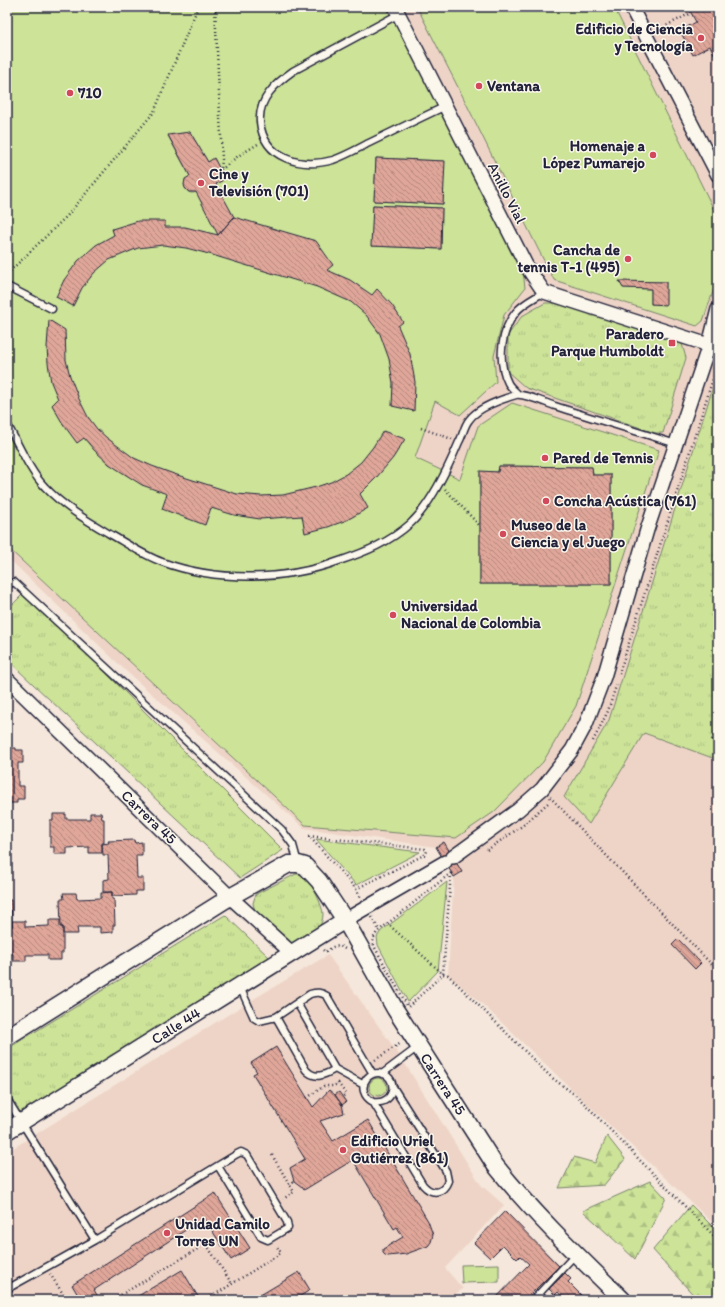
<svg xmlns="http://www.w3.org/2000/svg" width="725" height="1307" font-family="Itim,sans-serif">
	<style>
		.built { fill: #eed4c7 }
		.grass { fill: url(#grass-tufts); stroke: #77826a }
		.forest { fill: url(#forest-firs); stroke: #77826a }
		.park { fill: #cce398; stroke: #77826a; fill-rule: evenodd }
		.building { fill: url(#building-back-hatch); stroke: #22223b }
		.lines { fill: none; stroke-linecap: round; stroke-linejoin: round }
		.service-casing { stroke: #22223b; stroke-width: 9 }
		.minor-casing { stroke: #22223b; stroke-width: 16 }
		.tertiary-casing { stroke: #22223b; stroke-width: 19 }
		.path { stroke: #22223b; stroke-width: 2.5; stroke-dasharray: 1 3; stroke-linecap: butt }
		.service { stroke: #fbf7ec; stroke-width: 6 }
		.minor { stroke: #fbf7ec; stroke-width: 13 }
		.tertiary { stroke: #fbf7ec; stroke-width: 16 }
		.poi-dot { fill: #d1495b; stroke: #fbf7ec; stroke-width: 1.5 }
		.labels { text-anchor: middle; stroke-width: 3; stroke-linejoin: round; paint-order: stroke }
		.poi-label { font-size: 15px; font-weight: bold; fill: #22223b; stroke: #fbf7ec; text-anchor: start }
		.street-label { font-size: 15px; fill: #22223b; stroke: #fbf7ec }
	</style>
	<defs>
		<pattern id="grass-tufts" width="24" height="20" patternUnits="userSpaceOnUse"><rect width="24" height="20" fill="#cce398"/><path d="M3 7l-1-3M5 7V3M7 7l1-3M15 17l-1-3M17 17v-4M19 17l1-3" fill="none" stroke="#afc284"/></pattern>
		<pattern id="forest-firs" width="22" height="20" patternUnits="userSpaceOnUse"><rect width="22" height="20" fill="#cce398"/><path d="M5 1l3.5 6h-7zM16 11l3.5 6h-7z" fill="#afc284"/></pattern>
		<pattern id="building-back-hatch" width="6" height="6" patternUnits="userSpaceOnUse"><rect width="6" height="6" fill="#dfa699"/><path d="M-1 5l2 2M0 0l6 6M5-1l2 2" fill="none" stroke="#b4877e"/></pattern>
	</defs>
	<rect width="100%" height="100%" fill="#f5e7db"/>
	<filter id="ink" filterUnits="userSpaceOnUse"><feTurbulence type="fractalNoise" baseFrequency=".025" numOctaves="2"/><feDisplacementMap in="SourceGraphic" scale="8" xChannelSelector="R" yChannelSelector="G"/><feConvolveMatrix kernelMatrix="1 2 1 2 8 2 1 2 1" color-interpolation-filters="sRGB"/></filter>
	<g filter="url(#ink)">
		<!-- built -->
		<path class="built" d="M7 7H718V1228L481 1003 448 975 454 877 436 847 304 828 128 673 7 557Z
			M328 955 402 1059 481 1185 504 1205 445 1268 463 1289 446 1300H7V1152L247 1003Z"/>
		<!-- grass -->
		<path class="grass" d="M545 303H558L682 344 686 358 663 433H655L526 388 508 372V335L522 316Z
			M718 371V760L644 733 589 824 564 797 609 720Z
			M25 592 283 850 240 878 17 669 7 657V610Z
			M296 874C299 874 302 874 305 876 311 882 323 906 323 914 323 919 321 925 318 929L294 947 255 912 253 903 256 894Z
			M225 915 270 958 7 1122V1049Z
			M369 1087a9 9 0 1 1 18 0a9 9 0 1 1-18 0Z"/>
		<!-- forest -->
		<path class="forest" d="M607 1136 625 1159 604 1185 559 1188 574 1157 595 1163Z
			M650 1181 666 1198 635 1259 583 1211Z
			M691 1205 718 1232V1294L698 1300 653 1250Z"/>
		<!-- park -->
		<path class="park" d="M7 7H387L523 270 525 288 504 315 494 356 496 382 460 415 435 401 415 458 460 479 478 426 512 403 659 450 576 706 543 762 494 812 456 838 305 825 7 547ZM190 132 208 162 214 159 225 179C219 183 199 193 192 193 182 192 183 180 190 176L168 136ZM376 158 444 161 443 204 374 201ZM373 205 442 208 441 249 372 246ZM499 466 592 467 593 475H611V584H480V472H498Z
			M417 7H614L716 214 718 213V277L703 321 697 326 554 280 538 249 463 97ZM619 282H666L665 304H651V289L624 288Z
			M316 839 420 852 356 885Z
			M447 882 438 971 408 1002 378 945 377 937 381 931Z
			M499 1264V1282L462 1283 461 1265Z"/>
		<!-- building -->
		<path class="building" d="M688 7H718V61L710 46 693 55 680 31 696 22Z
			M190 132 208 162 214 158 225 179 216 184 234 217 218 235 196 192H189L185 188 184 185 185 179 190 176 168 135Z
			M376 158 445 161 443 204 374 201Z
			M373 205 442 208 441 249 371 246Z
			M234 217 316 241 333 265 327 270 350 280 372 295 377 289 392 305 403 322 398 326 410 354 415 382 414 411 392 406 393 383 389 359 380 334 366 315 351 302 317 287 209 254 186 248 163 245 138 248 109 260 94 273 82 288 73 306 56 297 64 280 78 261 96 245 114 235 112 229 138 221H165V227H185L218 235Z
			M619 281 666 282V305L651 304V289L623 288Z
			M49 320 65 330 66 360 70 376 79 399 88 417 97 429 107 438 134 458 152 466 174 474 237 494 261 496 283 495 316 487 331 482 346 474 361 462 373 447 383 431 405 439 393 458 376 478 360 494 368 508 347 520 328 527 305 533 302 516 260 519 234 515 211 508 205 525 162 509 167 494 142 485 123 473 109 464 94 450 84 438 77 443 63 424 52 405 58 399 51 382 48 363 47 347Z
			M499 466 592 467 593 475H611V584H480V471L498 472Z
			M7 748H16V750H23V763H18V786H24V799H17V803H7Z
			M90 813H101L102 819H104V843H102V853H89V847L67 848V854H54V847H50V820H53V814H66V819H90Z
			M134 840 135 843 142 842V855H136L137 878H143V891H136V895L112 896V892H103V880L109 879 108 855H103L102 844 109 843 108 841Z
			M444 842 462 872 454 877 436 847Z
			M112 892V899H114L115 925H113V932L100 933V927H77L78 934H63V927H61L60 899H64L63 893H76L77 899 101 898V893Z
			M7 894V900H11L12 926H8V933H7Z
			M49 920H60V927H63V953H61V960H48V955H26V961H13V954H9L8 927H12V921H25V927L49 926Z
			M678 939 701 963 695 969 672 945Z
			M276 1047 313 1107 329 1090 335 1095 342 1105 344 1113 320 1121 333 1141 368 1120 428 1221 433 1235 431 1242 428 1246 406 1254 388 1256 385 1255 383 1253V1249L403 1237 397 1227 394 1229 353 1160 304 1190 302 1187 294 1181 290 1168 305 1159 253 1074 257 1072 251 1063Z
			M339 1092 346 1102 342 1105 335 1095Z
			M215 1193 250 1248 231 1260 204 1218 94 1290 100 1300H81L72 1285Z
			M505 1211 559 1266 525 1300H494L529 1264 520 1256 517 1259 503 1245 490 1258 474 1243Z
			M182 1270 200 1300H133V1299Z
			M299 1272 310 1290 294 1300H252Z
			M565 1273 571 1279 568 1282 586 1300H565L558 1292 555 1295 549 1289Z"/>
		<g class="lines">
			<defs>
				<path id="service" d="M399 14 293 71C276 83 258 99 260 122 264 159 301 169 333 160 345 156 357 149 369 143 394 131 420 118 446 106
					M7 286 52 309
					M518 394C515 391 510 387 508 383 497 361 501 330 516 312 523 303 535 298 544 292
					M7 424C18 443 30 472 45 487 63 506 86 520 108 533 126 543 143 555 162 562 217 582 284 581 339 561 366 552 390 542 411 523 432 503 448 468 459 442 463 435 464 426 469 420 477 408 502 399 516 395 523 393 546 403 555 406 595 419 636 431 676 444
					M7 585 14 582 282 830 293 845 298 863
					M240 987 254 1018 259 1021 276 1017 310 994C317 992 321 992 327 996L373 1074
					M297 1003 335 1069 364 1085
					M276 1017 306 1070C315 1080 325 1075 335 1069
					M382 1074 418 1047
					M7 1099 95 1240
					M373 1102C397 1106 399 1073 378 1073 374 1073 370 1075 367 1078 360 1087 364 1097 373 1102L423 1185C432 1195 443 1194 448 1181L446 1171 393 1087
					M7 1289 95 1240 237 1154 241 1152 247 1155 287 1222 288 1228 268 1240 261 1237 218 1166
					M539 1294 546 1300
					M533 1300 575 1255"/>
				<path id="minor" d="M395 7 527 267 544 292 718 348
					M631 7 718 175
					M7 679 230 897 293 954
					M453 857 518 810 542 789 572 750 586 724 604 677 647 530 709 345 718 309
					M345 920 445 862"/>
				<path id="tertiary" d="M7 1037 230 897 289 864H298L305 866 319 881 345 920 395 1009 495 1165C533 1213 579 1257 623 1300
					M7 1131 345 920"/>
			</defs>
			<!-- service casing -->
			<use href="#service" class="service-casing"/>
			<!-- minor casing -->
			<use href="#minor" class="minor-casing"/>
			<!-- tertiary casing -->
			<use href="#tertiary" class="tertiary-casing"/>
			<!-- path -->
			<path class="path" d="M215 7 222 159 221 170
				M656 31 691 13
				M221 170 238 156 258 144
				M7 274 67 216 154 112 198 7
				M421 428 452 439
				M445 489 480 526
				M718 595V600
				M619 674 718 363
				M712 740 718 725
				M593 741 608 711 617 683
				M550 797 718 971
				M309 836 425 849 427 851 426 854 356 889Z
				M487 850 522 826 548 803
				M451 873 443 974 408 1007 374 946 373 939 377 932Z
				M356 889 361 898
				M372 917 379 930
				M387 923 443 974 448 975 551 1077 578 1097 718 1240
				M323 950 325 952 333 947 340 946 345 949
				M375 1060 401 1043
				M338 1083 346 1094 342 1097
				M307 1098 324 1086H334L340 1082
				M272 1155 294 1192 283 1199
				M289 1184 294 1181
				M50 1274 67 1300
				M114 1299 206 1244 232 1284
				M208 1299 281 1253 276 1245"/>
			<!-- service -->
			<use href="#service" class="service"/>
			<!-- minor -->
			<use href="#minor" class="minor"/>
			<!-- tertiary -->
			<use href="#tertiary" class="tertiary"/>
		</g>
	</g>
	<!-- markers -->
	<g class="poi-dot">
		<circle cx="701" cy="38" r="4"/>
		<circle cx="479" cy="86" r="4"/>
		<circle cx="70" cy="93" r="4"/>
		<circle cx="653" cy="155" r="4"/>
		<circle cx="201" cy="183" r="4"/>
		<circle cx="628" cy="259" r="4"/>
		<rect x="668" y="339" width="8" height="8" rx="2"/>
		<circle cx="545" cy="458" r="4"/>
		<circle cx="546" cy="501" r="4"/>
		<circle cx="503" cy="534" r="4"/>
		<circle cx="393" cy="615" r="4"/>
		<circle cx="343" cy="1150" r="4"/>
		<circle cx="167" cy="1233" r="4"/>
	</g>
	<g class="labels">
		<!-- poi labels -->
		<g class="poi-label">
			<text x="693" y="34" text-anchor="end">Edificio de Ciencia<tspan x="693" dy="17">y Tecnología</tspan></text>
			<text x="487" y="91">Ventana</text>
			<text x="78" y="98">710</text>
			<text x="645" y="151" text-anchor="end">Homenaje a<tspan x="645" dy="17">López Pumarejo</tspan></text>
			<text x="209" y="179">Cine y<tspan x="209" dy="17">Televisión (701)</tspan></text>
			<text x="620" y="255" text-anchor="end">Cancha de<tspan x="620" dy="17">tennis T-1 (495)</tspan></text>
			<text x="664" y="339" text-anchor="end">Paradero<tspan x="664" dy="17">Parque Humboldt</tspan></text>
			<text x="553" y="463">Pared de Tennis</text>
			<text x="554" y="506">Concha Acústica (761)</text>
			<text x="511" y="530">Museo de la<tspan x="511" dy="17">Ciencia y el Juego</tspan></text>
			<text x="401" y="611">Universidad<tspan x="401" dy="17">Nacional de Colombia</tspan></text>
			<text x="351" y="1146">Edificio Uriel<tspan x="351" dy="17">Gutiérrez (861)</tspan></text>
			<text x="175" y="1229">Unidad Camilo<tspan x="175" dy="17">Torres UN</tspan></text>
		</g>
		<!-- street labels -->
		<g class="street-label">
			<text transform="translate(507 193) rotate(63)" y="5">Anillo Vial</text>
			<text transform="translate(149 817) rotate(44)" y="5">Carrera 45</text>
			<text transform="translate(176 1026) rotate(-32)" y="5">Calle 44</text>
			<text transform="translate(443 1084) rotate(57)" y="5">Carrera 45</text>
		</g>
	</g>
	<!-- margin -->
	<rect width="725" height="1307" fill="none" stroke="#fbf7ec" stroke-width="24"/>
	<rect x="12" y="12" width="701" height="1283" fill="none" stroke="#22223b" stroke-width="1.5" filter="url(#ink)"/>
</svg>
